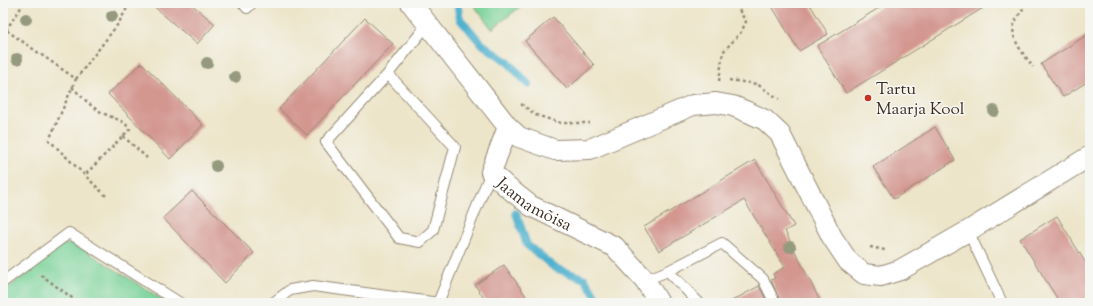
<svg xmlns="http://www.w3.org/2000/svg" width="1093" height="306" font-family="'Sorts Mill Goudy',serif">
	<style>
		.green { fill: #78d298; stroke: #5a7e5b }
		.lines { fill: none; stroke-linecap: round; stroke-linejoin: round }
		.stream { stroke: #4db0cd; stroke-width: 8 }
		.building { fill: #d39790 }
		.service-casing { stroke: #948874; stroke-width: 12 }
		.minor-casing { stroke: #948874; stroke-width: 22 }
		.path { stroke: #948874; stroke-width: 2.5; stroke-dasharray: 3 3; stroke-linecap: butt }
		.service { stroke: #fff; stroke-width: 10 }
		.minor { stroke: #fff; stroke-width: 20 }
		.tree { fill: #959a7f }
		.poi-dot { fill: #c8321e; stroke: #f6f6f2; stroke-width: 1.5 }
		.labels { text-anchor: middle; stroke-width: 3; stroke-linejoin: round; paint-order: stroke }
		.poi-label { font-size: 17px; fill: #3b2a1e; stroke: #f6f6f2; text-anchor: start }
		.street-label { font-size: 17px; fill: #3b2a1e; stroke: #f6f6f2 }
	</style>
	<rect width="100%" height="100%" fill="#f6f6f2"/>
	<filter id="ink" filterUnits="userSpaceOnUse"><feTurbulence type="fractalNoise" baseFrequency=".025" numOctaves="2"/><feDisplacementMap in="SourceGraphic" scale="8" xChannelSelector="R" yChannelSelector="G"/><feConvolveMatrix kernelMatrix="1 2 1 2 8 2 1 2 1" color-interpolation-filters="sRGB"/></filter>
	<filter id="wash" filterUnits="userSpaceOnUse"><feTurbulence type="fractalNoise" baseFrequency=".012" numOctaves="4" result="noise"/><feDisplacementMap in="SourceGraphic" scale="16" xChannelSelector="R" yChannelSelector="G"/><feGaussianBlur stdDeviation="0.9" result="paint"/><feColorMatrix in="noise" values="0 0 0 0 0 0 0 0 0 0 0 0 0 0 0 0 0 1.4 0 .05"/><feComposite in="paint" operator="in"/></filter>
	<g filter="url(#wash)">
		<rect width="100%" height="100%" fill="#ede5c9"/>
		<!-- green -->
		<path class="green" d="M472 3H525L492 29Z
			M63 244H75L168 303H3V292Z"/>
		<g class="lines">
			<!-- stream -->
			<path class="stream" d="M457 3 460 19 482 44 508 62 528 84
				M516 213 527 245 555 268 585 279 600 303"/>
		</g>
		<g id="blocks">
			<!-- building -->
			<path class="building" d="M150 3H190L215 24 197 44Z
				M770 3H809L828 34 799 51Z
				M887 3H991L846 93 817 46Z
				M553 17 594 65 567 89 525 41Z
				M365 18 393 44 307 135 279 109Z
				M1090 33V80L1063 97 1041 64Z
				M142 63 203 125 170 159 108 94Z
				M935 127 955 160 894 199 873 167Z
				M755 160 794 226 785 231 821 303H781L771 280 775 278 773 274 785 267 744 200 659 251 644 227Z
				M192 191 254 253 225 283 163 218Z
				M1057 216 1090 270V303H1060L1020 239Z
				M504 265 531 303H487L475 285Z
				M759 286 768 303H728Z"/>
		</g>
	</g>
	<g filter="url(#ink)">
		<use href="#blocks" fill-opacity="0" stroke="#948874" stroke-width="1"/>
		<g class="lines">
			<defs>
				<path id="service" d="M243 3 247 8 252 3
					M388 74 455 147 433 230 420 242 399 238 326 142 388 74 427 25
					M968 231 1002 303
					M668 271 699 303
					M645 280 668 271 722 243 763 279 775 303
					M3 282 69 233 180 303
					M273 303 290 290 313 286 439 303
					M438 303 491 172"/>
				<g id="minor">
					<path id="s1" d="M411 3 508 127 491 172 507 187 531 206 615 247 645 280 659 303"/>
					<path d="M508 127 519 137 555 150 590 149 693 105 716 103 733 106 750 113 765 120 780 134 832 237 848 261 864 274 881 276 900 270 968 231 1090 156"/>
				</g>
			</defs>
			<!-- service casing -->
			<use href="#service" class="service-casing"/>
			<!-- minor casing -->
			<use href="#minor" class="minor-casing"/>
			<!-- path -->
			<path class="path" d="M1026 3C1023 10 1016 18 1014 25 1010 40 1025 55 1033 67
				M3 14 6 29
				M6 30 24 3
				M3 34 6 30 76 79 49 140 107 197
				M76 79 118 24 126 10 127 3
				M729 80 757 84 779 99
				M719 81 723 52 741 32 746 22 735 3
				M72 87C81 96 90 106 101 112 111 118 123 119 130 129L85 175
				M521 104 536 115 561 123H590
				M123 136 147 158
				M870 247 885 250
				M41 275 79 303"/>
			<!-- service -->
			<use href="#service" class="service"/>
			<!-- minor -->
			<use href="#minor" class="minor"/>
		</g>
		<!-- trees -->
		<g class="tree">
			<circle cx="112" cy="16" r="6"/>
			<circle cx="26" cy="19" r="6"/>
			<circle cx="17" cy="59" r="6"/>
			<circle cx="207" cy="63" r="6"/>
			<circle cx="235" cy="77" r="6"/>
			<circle cx="994" cy="111" r="6"/>
			<circle cx="216" cy="166" r="6"/>
			<circle cx="790" cy="247" r="6"/>
		</g>
	</g>
	<!-- markers -->
	<circle class="poi-dot" cx="868" cy="98" r="4"/>
	<g class="labels">
		<!-- poi labels -->
		<g class="poi-label">
			<text x="876" y="94">Tartu<tspan x="876" dy="20">Maarja Kool</tspan></text>
		</g>
		<!-- street labels -->
		<g class="street-label">
			<text dy="6" stroke="none"><textPath href="#s1" startOffset="260">Jaamamõisa</textPath></text>
		</g>
	</g>
	<!-- margin -->
	<rect width="1093" height="306" fill="none" stroke="#f6f6f2" stroke-width="16"/>
</svg>
